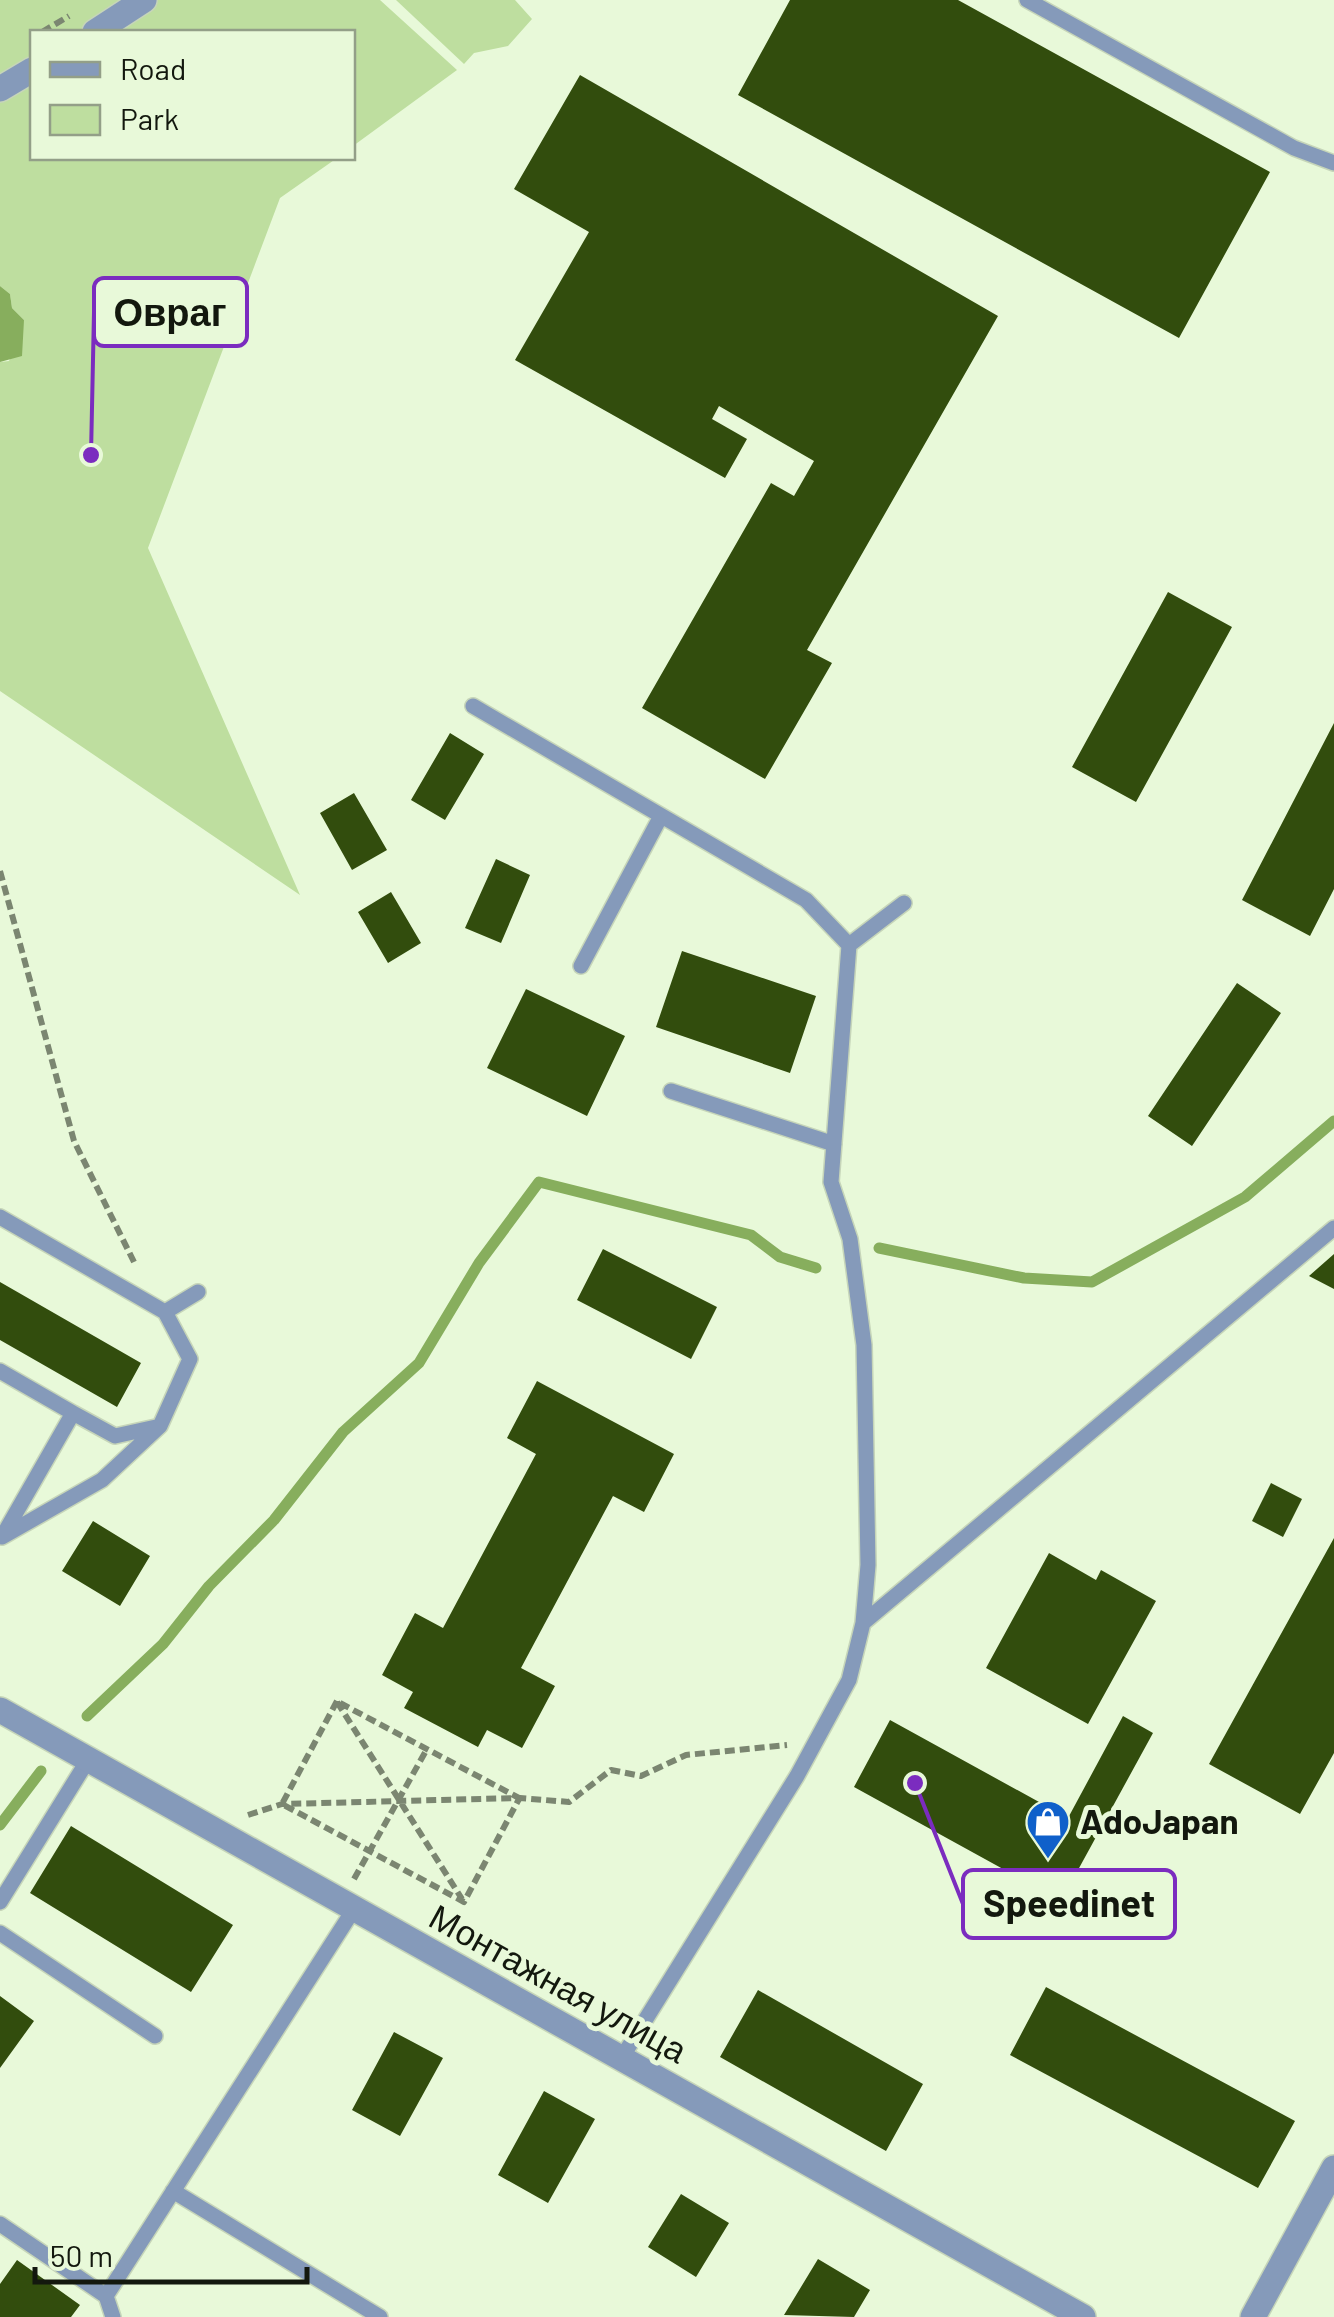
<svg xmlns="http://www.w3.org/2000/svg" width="1334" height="2317" font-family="Barlow,sans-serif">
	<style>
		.green { fill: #bede9f }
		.water { fill: #87ae5d }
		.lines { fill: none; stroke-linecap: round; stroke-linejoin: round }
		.stream { stroke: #87ae5d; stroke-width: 11 }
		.building { fill: #324d0d }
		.service-casing { stroke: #c6d5b9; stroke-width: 18 }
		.minor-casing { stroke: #c6d5b9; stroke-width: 28 }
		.tertiary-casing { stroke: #c6d5b9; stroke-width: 28 }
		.path { stroke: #7b8671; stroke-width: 6; stroke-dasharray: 10 5; stroke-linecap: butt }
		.service { stroke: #859aba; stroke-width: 15 }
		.minor { stroke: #859aba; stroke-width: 25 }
		.tertiary { stroke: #859aba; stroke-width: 25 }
		.labels { text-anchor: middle; stroke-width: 10; stroke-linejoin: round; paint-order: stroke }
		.poi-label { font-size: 35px; font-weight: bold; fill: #13180e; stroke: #e8f9d9; text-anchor: start }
		.street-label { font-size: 35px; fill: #13180e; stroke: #e8f9d9 }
		.leader { fill: none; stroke: #7b2cbf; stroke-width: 4 }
		.callout-dot { fill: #7b2cbf; stroke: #e8f9d9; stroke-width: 4 }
		.callout { fill: #e8f9d9; stroke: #7b2cbf; stroke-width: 4 }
		.callout-label { font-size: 38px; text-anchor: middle; font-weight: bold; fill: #13180e }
	</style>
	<rect width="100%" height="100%" fill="#e8f9d9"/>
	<!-- green -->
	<path class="green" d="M0 0H380L457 70 353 146 352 32H32V158H337L280 198 148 548 300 895 0 691V362L9 361 24 320 12 308 10 294 0 286Z
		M396 0H515L532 19 508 46 474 53 464 64Z"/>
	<!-- water -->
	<path class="water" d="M0 286 10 294 12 308 24 320 22 356 0 362Z"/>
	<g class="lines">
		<!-- stream -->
		<path class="stream" d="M879 1248 1024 1278 1092 1282 1245 1197 1334 1121
			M87 1716 163 1644 209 1586 274 1520 343 1432 419 1363 479 1263 539 1182 751 1235 780 1257 816 1268
			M0 1825 41 1771"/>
	</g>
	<!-- building -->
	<path class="building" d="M790 0H958L1270 172 1179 338 738 95Z
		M580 75 998 316 807 650 832 663 765 779 642 708 771 483 794 496 814 461 719 406 712 419 747 439 725 478 515 360 589 232 514 189Z
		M1168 592 1232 627 1136 802 1072 767Z
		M1334 723V889L1310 936 1242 900Z
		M450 733 484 754 445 820 411 800Z
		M354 793 387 850 352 870 320 813Z
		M496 859 530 875 501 943 465 928Z
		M391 892 421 943 388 963 358 912Z
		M682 951 816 996 790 1073 656 1027Z
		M1237 983 1281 1013 1192 1146 1148 1116Z
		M526 989 625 1036 587 1116 487 1068Z
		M603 1249 717 1307 691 1359 577 1300Z
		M1334 1254V1289L1309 1276Z
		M0 1282 141 1363 117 1407 0 1340Z
		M537 1381 674 1454 644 1512 613 1496 521 1668 555 1686 522 1748 487 1730 478 1747 404 1708 413 1692 382 1675 415 1613 443 1628 536 1454 507 1438Z
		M1271 1483 1302 1499 1283 1537 1252 1521Z
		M93 1521 150 1556 120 1606 62 1571Z
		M1334 1538V1753L1300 1814 1209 1764Z
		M1049 1553 1096 1580 1101 1570 1156 1601 1088 1724 986 1668Z
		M1123 1716 1153 1733 1061 1901 854 1787 890 1720 1068 1818Z
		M71 1826 233 1925 191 1992 30 1893Z
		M1046 1987 1295 2121 1258 2188 1010 2055Z
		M758 1990 923 2084 886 2151 720 2057Z
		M0 1996 34 2021 0 2068Z
		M394 2032 443 2058 400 2136 352 2110Z
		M544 2091 595 2119 548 2203 498 2175Z
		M681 2194 729 2223 696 2277 648 2247Z
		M818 2259 870 2290 854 2317 784 2315Z
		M17 2260 80 2305 71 2317H0V2284Z"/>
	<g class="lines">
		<defs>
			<path id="service" d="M1027 0 1294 148 1334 163
				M473 706 806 900 849 945 831 1182 850 1239 864 1345 868 1565 863 1623 849 1680 797 1776 621 2059
				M849 945 904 903
				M581 966 661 816
				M671 1091 834 1144
				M0 1217 165 1312 190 1359 160 1426 102 1480 2 1537
				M165 1312 198 1292
				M0 1371 73 1413 2 1537
				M73 1413 115 1436 156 1427
				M863 1623 1334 1228
				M0 1902 88 1760
				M0 1933 155 2036
				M173 2191 380 2317
				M0 2224 106 2296
				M113 2317 106 2296 354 1909"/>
			<path id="minor" d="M95 32 144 0
				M0 89 32 70
				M1253 2317 1334 2168"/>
			<path id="tertiary" d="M0 1710 1083 2317"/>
		</defs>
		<!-- service casing -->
		<use href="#service" class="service-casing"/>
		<!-- minor casing -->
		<use href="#minor" class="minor-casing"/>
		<!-- tertiary casing -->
		<use href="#tertiary" class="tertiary-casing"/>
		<!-- path -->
		<path class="path" d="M42 32 69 16
			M0 871 74 1141 135 1264
			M337 1701 282 1804 464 1902 519 1799
			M337 1702 462 1899
			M340 1703 519 1798
			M248 1815 282 1804 520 1798 569 1802 611 1770 641 1776 686 1755 787 1745
			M354 1879 427 1749"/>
		<!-- service -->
		<use href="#service" class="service"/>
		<!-- minor -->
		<use href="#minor" class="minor"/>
		<!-- tertiary -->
		<use href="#tertiary" class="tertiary"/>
	</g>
	<!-- icons -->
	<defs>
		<symbol id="shop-pin" viewBox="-11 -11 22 30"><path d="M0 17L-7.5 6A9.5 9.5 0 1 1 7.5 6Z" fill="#0f60ca" stroke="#e8f9d9"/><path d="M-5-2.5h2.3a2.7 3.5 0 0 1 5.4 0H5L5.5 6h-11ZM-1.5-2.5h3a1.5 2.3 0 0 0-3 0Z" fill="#fff"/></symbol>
	</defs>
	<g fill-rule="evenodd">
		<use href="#shop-pin" x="1023" y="1797" width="50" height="68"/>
	</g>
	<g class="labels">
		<!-- poi labels -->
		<g class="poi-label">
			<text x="1080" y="1834">AdoJapan</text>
		</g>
		<!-- street labels -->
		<g class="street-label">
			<text transform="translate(558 1984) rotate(29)" y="12">Монтажная улица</text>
		</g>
	</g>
	<!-- callouts -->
	<path class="leader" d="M91 455L94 312M915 1783L963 1904"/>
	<g class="callout-dot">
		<circle cx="91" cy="455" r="10"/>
		<circle cx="915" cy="1783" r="10"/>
	</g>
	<g class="callout">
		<rect x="94" y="278" width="153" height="68" rx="10"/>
		<rect x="963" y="1870" width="212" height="68" rx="10"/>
	</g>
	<g class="callout-label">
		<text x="170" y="326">Овраг</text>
		<text x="1069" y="1917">Speedinet</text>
	</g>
	<!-- legend -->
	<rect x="30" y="30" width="325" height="130" fill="#e8f9d9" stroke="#939f88" stroke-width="2.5"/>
	<rect x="50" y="62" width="50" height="15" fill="#859aba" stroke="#939f88" stroke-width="2.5"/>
	<text x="120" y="80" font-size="30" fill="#13180e">Road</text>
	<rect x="50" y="105" width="50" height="30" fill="#bede9f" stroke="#939f88" stroke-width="2.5"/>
	<text x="120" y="130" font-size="30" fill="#13180e">Park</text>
	<!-- scale -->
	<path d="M35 2267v15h272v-15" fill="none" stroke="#13180e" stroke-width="5"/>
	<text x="50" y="2267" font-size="30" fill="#13180e" stroke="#e8f9d9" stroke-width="8" paint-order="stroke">50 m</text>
</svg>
